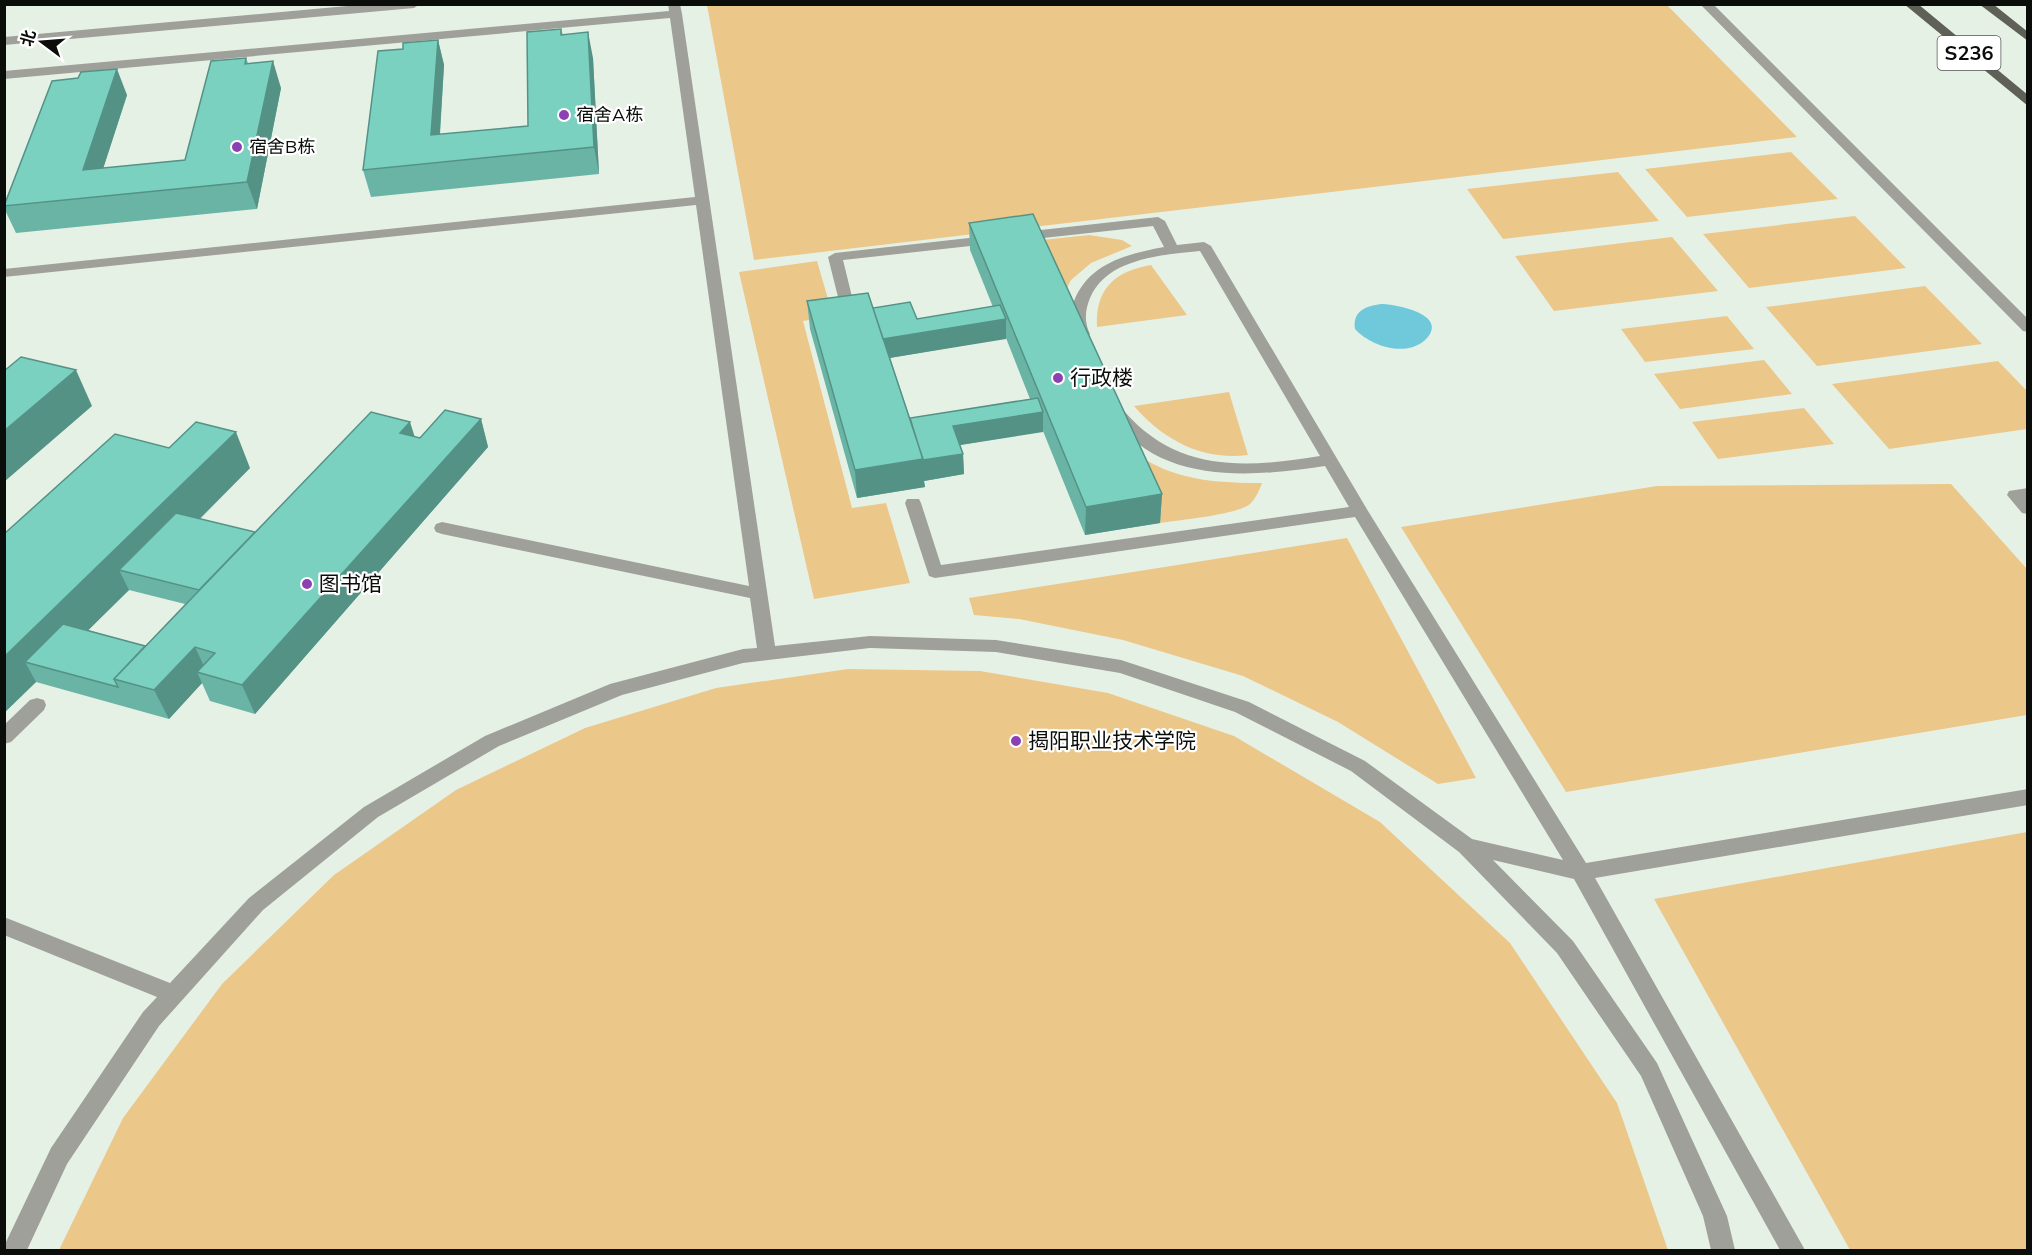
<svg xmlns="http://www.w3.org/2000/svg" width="2032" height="1255" font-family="Mulish,'Noto Sans SC',sans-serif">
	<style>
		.green { fill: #ecc78a }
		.water { fill: #70c8db }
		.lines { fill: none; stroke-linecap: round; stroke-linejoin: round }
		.lane { fill: #9fa09a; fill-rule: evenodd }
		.primary { fill: #5f6156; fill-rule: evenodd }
		.wall { fill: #69b4a5; fill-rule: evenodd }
		.shaded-wall { fill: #559286 }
		.building { fill: #7ad1c0; stroke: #559286; stroke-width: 1.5 }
		.poi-dot { fill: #8c41b2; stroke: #fff; stroke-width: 2 }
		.labels { text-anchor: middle; stroke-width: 4.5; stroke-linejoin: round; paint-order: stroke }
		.far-poi-label { font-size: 18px; fill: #0a0d0a; stroke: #fff; text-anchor: start }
		.shield { fill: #fff; stroke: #545654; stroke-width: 1.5 }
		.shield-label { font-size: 20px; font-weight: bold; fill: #0a0d0a }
		.poi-label { font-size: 21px; fill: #0a0d0a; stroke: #fff; text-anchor: start }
	</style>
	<rect width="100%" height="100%" fill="#e6f1e6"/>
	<!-- green -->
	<path class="green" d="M707 5H1667L1797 137 754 260Z
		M1791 152 1838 199 1687 217 1645 169Z
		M1618 172 1659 221 1503 239 1467 189Z
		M1855 216 1906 268 1749 288 1703 234Z
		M1089 235 1122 240 1132 246 1091 263 1071 280 1060 302 1033 241Z
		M1672 237 1718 291 1554 311 1515 256Z
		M817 261 833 316 803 321 852 508 886 503 910 583 814 599 739 272Z
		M1151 265 1187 315 1097 327C1095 289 1115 271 1151 265Z
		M1925 286 1982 344 1817 366 1766 307Z
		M1727 316 1754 349 1645 362 1621 329Z
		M1764 360 1792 394 1680 409 1654 374Z
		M1998 361 2027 391V429L1889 449 1832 384Z
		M1229 392 1248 455C1203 461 1163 440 1134 406Z
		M1804 408 1834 444 1718 459 1692 422Z
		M1127 450C1141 457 1155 466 1169 471 1199 482 1231 483 1262 483 1259 491 1256 498 1250 504 1236 515 1179 520 1160 523Z
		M1951 484 2027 569V715L1566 792 1401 527 1657 486Z
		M1347 538 1476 778 1438 784 1338 722 1243 676 1123 640 1019 619 974 615 969 598Z
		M848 669 980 671 1108 693 1234 736 1380 822 1510 943 1617 1103 1668 1250H59L123 1118 222 984 334 875 456 790 585 728 716 688Z
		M2027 832V1250H1850L1654 899Z"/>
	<!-- water -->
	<path class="water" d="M1381 304C1395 304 1448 314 1427 338 1408 359 1370 346 1355 329 1352 311 1366 306 1381 304Z"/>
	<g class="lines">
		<!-- lane -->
		<path class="lane" d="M369 4H420L414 8 4 45V37Z
			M668 4H680L682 14 775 646 870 636 996 640 1121 660 1249 702 1365 761 1472 839 1563 860 1355 517 935 578 929 576 905 503 907 499H919L921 503 941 565 1349 507 1325 466C1251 477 1159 486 1110 414L1112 411H1124C1178 473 1245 468 1320 456L1200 251C1162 255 1107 258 1090 298 1085 310 1084 322 1090 334L1087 337H1077C1070 326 1069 313 1074 301 1089 263 1127 254 1164 247L1153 226 843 260 857 317 850 321 843 317 828 257 835 253 1158 217 1165 221 1177 245 1204 242 1211 246 1368 511 1586 863 2028 789V805L1595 878 1805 1250H1780L1574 879 1493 860 1573 941 1657 1063 1727 1216 1735 1250H1711L1703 1216 1641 1076 1557 953 1459 852 1351 771 1235 712 1120 673 996 652 870 648 743 663 622 695 499 746 378 817 263 910 159 1026 67 1164 27 1250H4L6 1242 51 1148 143 1012 157 997 4 935V917L170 983 249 898 364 807 485 736 610 684 743 649 757 648 750 598 442 534 436 532 434 528 436 524 442 522 749 586 696 205 4 277V269L695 197 670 18 4 79V71L669 11Z
			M1700 4H1713L2028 319V332L2023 331Z
			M2028 488V514L2022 513 2007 495 2009 491Z
			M37 698 44 700 46 705 44 710 11 742 4 744V725L30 700Z"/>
		<!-- primary -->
		<path class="primary" d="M1904 4H1918L2028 95V106Z
			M1979 4H1993L2028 32V41Z"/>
	</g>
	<!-- wall -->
	<path class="wall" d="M561 29 563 35 593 58 599 174 371 197 363 170 403 49 438 40 444 65 440 135 528 126Z
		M246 58 248 63 281 88 257 209 16 233 4 208V204L78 78 127 95 103 168 185 160Z
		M969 223 1162 494 1160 523 1085 535 1043 431 960 445 963 454 964 474 924 481 925 487 857 498 810 329 807 301 873 308 917 319 993 307 970 250ZM1006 338 1030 399 910 418 890 358Z
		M481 419 488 447 255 714 210 701 202 683 169 719 36 682 4 713V534L250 468 200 519 255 532 415 437 420 438ZM129 590 185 604 145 646 88 630Z"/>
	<!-- shaded-wall -->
	<path class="shaded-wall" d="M588 32 593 58 599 174 594 147Z
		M438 40 444 65 438 162 431 135Z
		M273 61 281 88 257 209 247 182Z
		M117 69 127 95 94 197 83 170Z
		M1006 319V339L883 359 881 339Z
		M76 370 92 406 4 482V431Z
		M1043 412V432L954 446 953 426Z
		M481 419 488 447 255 714 242 685Z
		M410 422 419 450 400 433Z
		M236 432 250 468 142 576 119 570 129 590 49 669 25 662 36 682 4 713V657Z
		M963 454 964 474 924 481 925 487 857 498 855 470 923 459Z
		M1162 494 1160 523 1085 535 1086 507Z
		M195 647 208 675 197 672 202 683 169 719 154 690Z"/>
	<!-- building -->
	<path class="building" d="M561 29V35L588 32 594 147 363 170 378 51 403 49V43L438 40 431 135 528 126 527 32Z
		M246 58 245 64 273 61 247 182 4 206 52 81 78 78 81 72 117 69 83 170 185 160 211 61Z
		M1033 214 1162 494 1086 507 969 223Z
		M868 293 923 459 855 470 807 301Z
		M910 302 917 319 1000 305 1006 319 883 339 873 308Z
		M21 357 76 370 4 431V371Z
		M1038 398 1043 412 953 426 963 454 923 460 910 418Z
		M445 410 481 419 242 685 197 672 215 653 195 647 154 690 114 679 371 412 410 422 400 433 420 438Z
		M196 422 236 432 4 657V534L115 434 169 448Z
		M176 513 255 532 199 590 119 570Z
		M63 624 145 646 114 679 118 687 25 662Z"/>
	<!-- markers -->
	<g class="poi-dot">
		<circle cx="564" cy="115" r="6"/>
		<circle cx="237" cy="147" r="6"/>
		<circle cx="1058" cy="378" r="6"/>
		<circle cx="307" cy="584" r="6"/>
		<circle cx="1016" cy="741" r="6"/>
	</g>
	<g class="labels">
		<!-- far-poi labels -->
		<g class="far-poi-label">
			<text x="576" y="121">宿舍A栋</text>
			<text x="249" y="153">宿舍B栋</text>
		</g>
		<!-- shield labels -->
		<rect class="shield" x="1937.5" y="36" width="63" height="34" rx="4.5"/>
		<g class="shield-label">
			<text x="1969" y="60">S236</text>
		</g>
		<!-- poi labels -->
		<g class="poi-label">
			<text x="1070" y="385">行政楼</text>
			<text x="319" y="591">图书馆</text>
			<text x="1028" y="748">揭阳职业技术学院</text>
		</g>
	</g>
	<!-- border -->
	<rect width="2032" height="1255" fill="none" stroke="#0a0d0a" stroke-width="12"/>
	<!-- north arrow -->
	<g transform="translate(42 42) rotate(286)" stroke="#ffffff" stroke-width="4.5" paint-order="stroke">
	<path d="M0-4.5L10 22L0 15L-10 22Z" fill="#0a0d0a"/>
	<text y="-9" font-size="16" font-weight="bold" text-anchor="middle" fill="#0a0d0a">北</text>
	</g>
</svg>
